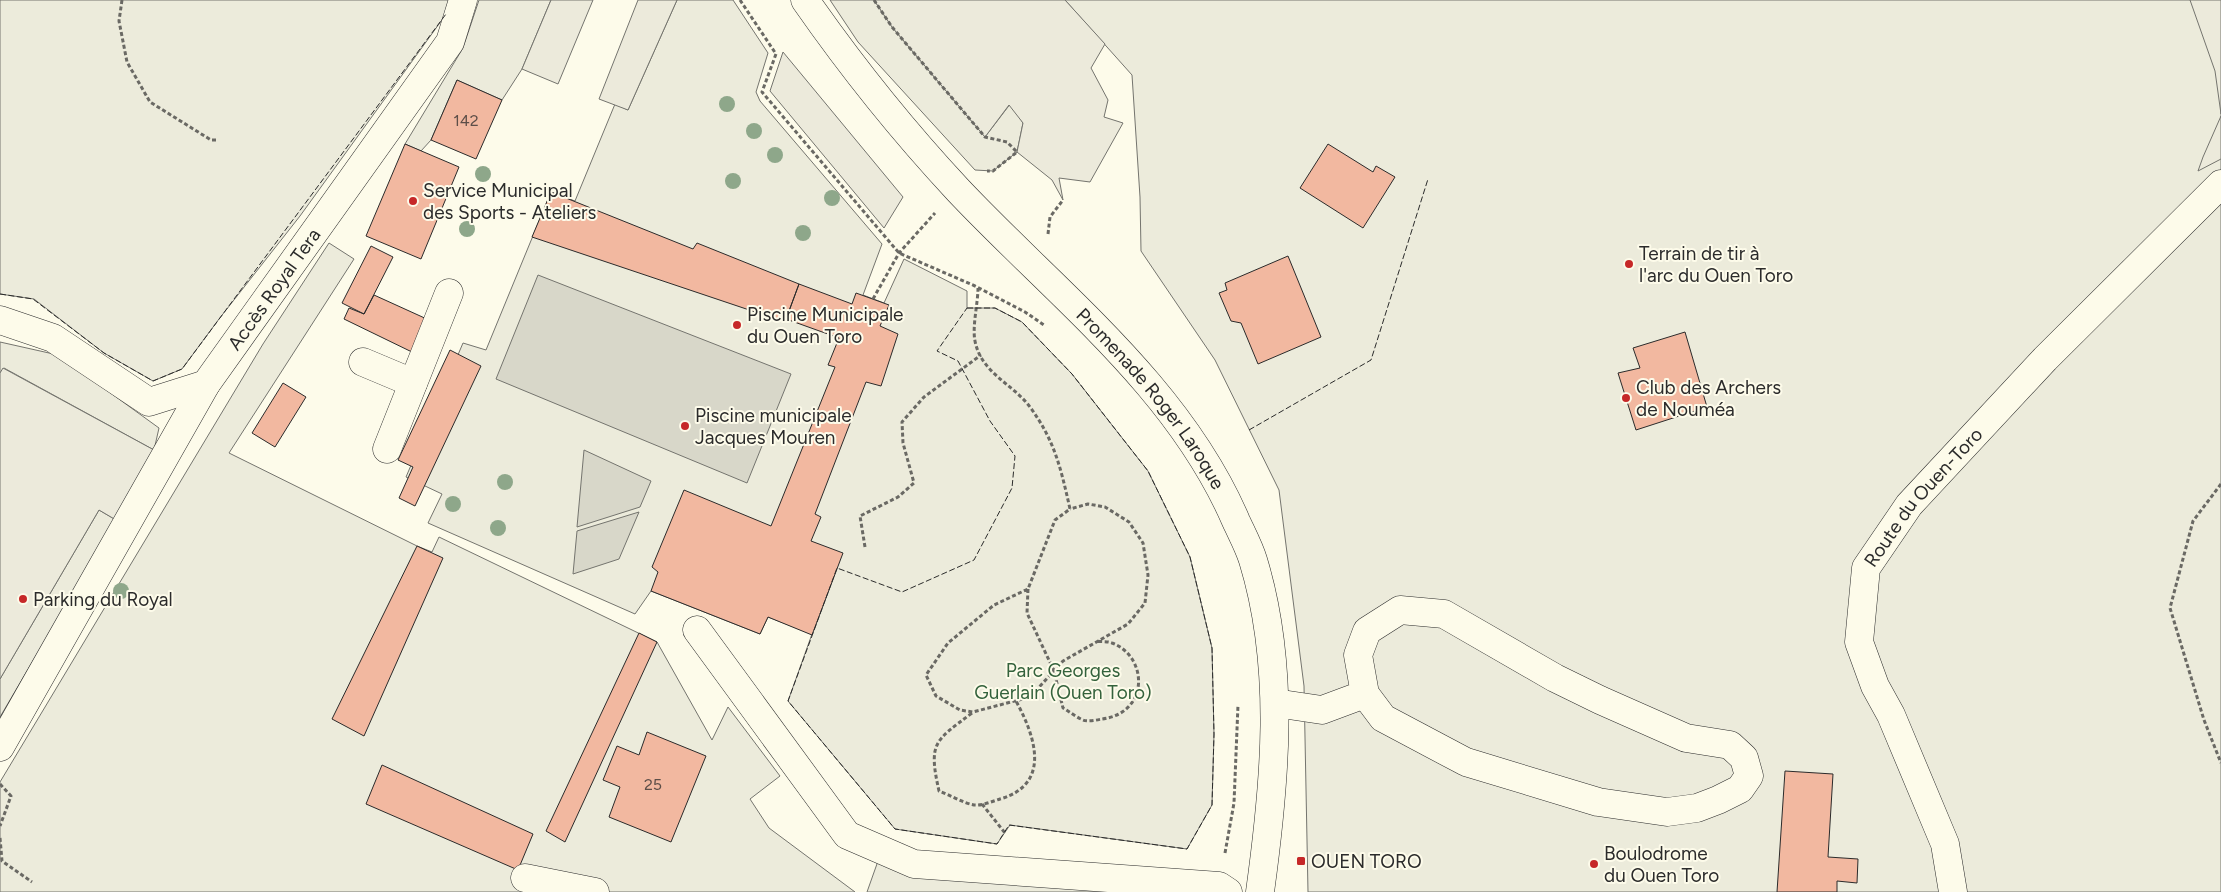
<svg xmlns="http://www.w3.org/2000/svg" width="2221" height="892" font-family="Figtree,sans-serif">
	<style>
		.green { fill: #ecebdb; stroke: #74746e }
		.parking { fill: #eceadb; stroke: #74746e }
		.water { fill: #d8d7c9; stroke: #74746e }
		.building { fill: #f2b8a0; stroke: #2b2b2b }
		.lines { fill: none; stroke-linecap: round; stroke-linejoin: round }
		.minor-casing { stroke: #2b2b2b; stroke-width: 29 }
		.major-casing { stroke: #2b2b2b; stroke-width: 29 }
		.path { stroke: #6a6964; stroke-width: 3; stroke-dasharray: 4 2.5; stroke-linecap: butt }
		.minor { stroke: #fdfbea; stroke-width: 28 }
		.major { stroke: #fdfbea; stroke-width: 28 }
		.fence { stroke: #2b2b2b; stroke-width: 1; stroke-dasharray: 6 2.5; stroke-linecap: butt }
		.tree { fill: #8ea78a }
		.poi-dot { fill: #c62828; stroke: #fdfbea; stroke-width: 2 }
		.labels { text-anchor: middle; stroke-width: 4; stroke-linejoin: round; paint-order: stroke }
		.number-label { font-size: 16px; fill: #5d4e48 }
		.poi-label { font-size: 19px; fill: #2b2b2b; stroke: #fdfbea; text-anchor: start }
		.street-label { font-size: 19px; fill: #2b2b2b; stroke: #fdfbea }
		.park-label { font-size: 19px; fill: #34623c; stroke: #fdfbea }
	</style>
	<rect width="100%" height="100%" fill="#fdfbea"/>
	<!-- green -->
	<path class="green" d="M0 0H451L447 13 300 216 219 319 182 369 153 381 104 353 34 299 0 294Z
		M479 0H551L522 69 502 100 457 80 431 140 421 151 405 144 463 48Z
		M677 0H733L768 53 756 92 760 101 882 244 863 295 884 303 904 259 967 291V308H995L1022 322 1072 374 1148 471 1190 557 1212 648 1214 734 1212 805 1187 849 1010 825 997 844 895 829 788 701 812 634 768 617 760 634 651 591 635 614 428 523 442 494 406 477 463 343 486 350 551 192 575 201 615 104 628 110Z
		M830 0H874L892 27 985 137 1011 103 1023 123 1017 152 993 171 975 170 858 42Z
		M1065 0H2221V892H1308L1304 686 1279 490 1215 360 1141 251 1140 197 1132 75Z
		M329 243 354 259 229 453 417 546 432 552 439 537 657 642 712 740 728 707 780 776 750 799 769 828 855 892H0V782L263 344Z
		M0 342 58 355 159 428 154 450 4 368 0 373Z
		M99 510 116 520 0 717V679Z
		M878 861 1158 892H867Z"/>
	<!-- parking -->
	<path class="parking" d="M551 0H593L558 84 522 69Z
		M638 0H677L628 110 599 99Z
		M874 0H1065L1105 44 1091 68 1108 100 1104 117 1123 123 1090 182 1059 178 1063 200 1052 180 1017 152 1023 123 1009 105 985 137 892 27Z
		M2190 0H2221V114L2215 71Z
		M783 52 903 197 884 228 770 91Z
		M2221 116V159L2198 171 2203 157Z
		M3 368 154 450 116 520 99 510 0 679V373Z"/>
	<!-- water -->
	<path class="water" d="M538 275 791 374 747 483 496 379Z
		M584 450 651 481 640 507 577 527Z
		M639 512 619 559 573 574 577 531Z"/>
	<!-- building -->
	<path class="building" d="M457 80 502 100 476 159 431 140Z
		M405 144 459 167 421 259 366 236Z
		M1328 144 1373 172 1376 166 1395 177 1363 228 1300 188Z
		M551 192 693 249 697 243 799 284 785 322 532 237Z
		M371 246 393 257 364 314 342 303Z
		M1288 256 1321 337 1258 364 1241 323 1231 321 1219 293 1227 290 1225 283Z
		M799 284 852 304 856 293 889 305 880 326 898 334 881 386 866 382 815 514 821 517 811 541 843 553 812 635 768 617 760 634 651 591 658 572 652 567 684 490 771 526 835 367 828 365 839 338 786 319Z
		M374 295 429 320 414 353 344 319 349 308 364 314Z
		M1685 332 1707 407 1636 430 1618 373 1640 368 1633 348Z
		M450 350 481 366 415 506 399 498 413 467 398 460Z
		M283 383 306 397 275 447 252 433Z
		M417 546 443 558 364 736 332 719Z
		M639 633 657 642 565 842 546 831Z
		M647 732 706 756 671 842 609 817 620 787 603 780 617 746 639 755Z
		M382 765 533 834 518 870 366 804Z
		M1785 771 1833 774 1828 857 1858 859 1857 883 1837 881V892H1777Z"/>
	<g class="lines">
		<defs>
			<g id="minor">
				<path d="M0 320 53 338 149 402 206 384"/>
				<path d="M363 362 413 383"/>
				<path d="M387 449 449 293"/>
				<path d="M697 630 847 835 914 864 1219 886 1228 892"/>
				<path d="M1275 703 1322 710 1365 694 1383 718 1466 762 1598 802 1667 812 1697 808 1718 800 1740 789 1749 776 1744 758 1730 745 1686 738 1600 700 1555 678 1444 614 1400 610 1367 631 1358 655 1365 694"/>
				<path id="s1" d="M0 747 206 384 450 42 463 0"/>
				<path d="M525 878 595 892"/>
				<path id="s2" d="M1953 892 1945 844 1891 715 1875 686 1859 642 1866 568 1909 505 2045 359 2221 184"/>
			</g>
			<g id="major">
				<path id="s3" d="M805 0C851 66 903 131 958 190 1057 295 1178 386 1236 521 1242 534 1249 547 1253 560 1286 668 1275 783 1260 892"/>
			</g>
		</defs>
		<!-- minor casing -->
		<use href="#minor" class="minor-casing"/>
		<!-- major casing -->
		<use href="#major" class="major-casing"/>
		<!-- path -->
		<path class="path" d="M122 0 119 21 127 62 150 102 211 140H218
			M740 0 776 54 762 92 899 253 975 286 1025 312 1044 325
			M874 0 892 27 985 137 1007 142 1017 152 993 171H987
			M1048 234 1050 217 1063 200
			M978 288C978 303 972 327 975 341 981 373 1013 384 1030 407 1055 441 1061 469 1070 509L1055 520 1028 589 994 605 948 643 926 675 936 696 960 710 973 712 1030 697 1063 661 1128 624 1145 603 1148 575 1143 543 1129 522 1105 507 1088 504 1070 509
			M873 299 899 253 935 213
			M2221 484 2193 521 2170 608 2204 720 2221 763
			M865 547 860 516 898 497 914 483 903 443 902 422 924 397 981 355
			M1028 589 1027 613 1054 671 1063 708C1070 712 1076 717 1083 720 1088 722 1097 720 1102 719 1150 713 1148 656 1112 643 1107 641 1101 642 1096 641
			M972 713C935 741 928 742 939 791 950 795 963 803 974 805 982 806 993 801 1000 799 1052 784 1035 736 1016 701
			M0 784 11 796 0 826
			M982 804 1005 833
			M0 838 2 861 32 882
			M1225 853 1234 803 1238 705"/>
		<!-- minor -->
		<use href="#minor" class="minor"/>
		<!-- major -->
		<use href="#major" class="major"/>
		<!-- fence -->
		<path class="fence" d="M0 294 33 299 104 353 153 381 182 369 446 14
			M967 308H995L1022 322 1072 374 1148 471 1190 557 1212 648 1214 734 1212 805 1187 849 1009 825 997 844 895 829 788 701 837 568 902 592 974 560 1012 488 1015 456 990 421 958 361 937 351Z
			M1249 430 1371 360 1428 179"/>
	</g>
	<!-- trees -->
	<g class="tree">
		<circle cx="727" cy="104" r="8"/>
		<circle cx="754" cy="131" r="8"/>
		<circle cx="775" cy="155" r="8"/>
		<circle cx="483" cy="174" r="8"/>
		<circle cx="733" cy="181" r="8"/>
		<circle cx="832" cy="198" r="8"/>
		<circle cx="467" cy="229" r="8"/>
		<circle cx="803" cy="233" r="8"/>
		<circle cx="505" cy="482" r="8"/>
		<circle cx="453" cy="504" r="8"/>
		<circle cx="498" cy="528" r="8"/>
		<circle cx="121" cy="591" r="8"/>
	</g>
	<!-- markers -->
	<g class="poi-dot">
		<circle cx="413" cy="201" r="5"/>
		<circle cx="1629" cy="264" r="5"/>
		<circle cx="737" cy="325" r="5"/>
		<circle cx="1626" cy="398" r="5"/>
		<circle cx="685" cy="426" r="5"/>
		<circle cx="23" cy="599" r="5"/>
		<rect x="1296" y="856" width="10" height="10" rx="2.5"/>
		<circle cx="1594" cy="864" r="5"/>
	</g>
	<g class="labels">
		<!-- number labels -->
		<g class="number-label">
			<text x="466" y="126">142</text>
			<text x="653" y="790">25</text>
		</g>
		<!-- poi labels -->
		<g class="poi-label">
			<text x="423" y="197">Service Municipal<tspan x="423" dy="22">des Sports - Ateliers</tspan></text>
			<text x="1639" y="260">Terrain de tir à<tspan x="1639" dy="22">l'arc du Ouen Toro</tspan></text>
			<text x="747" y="321">Piscine Municipale<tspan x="747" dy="22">du Ouen Toro</tspan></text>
			<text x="1636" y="394">Club des Archers<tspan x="1636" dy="22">de Nouméa</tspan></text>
			<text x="695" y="422">Piscine municipale<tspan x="695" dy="22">Jacques Mouren</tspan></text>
			<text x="33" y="606">Parking du Royal</text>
			<text x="1604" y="860">Boulodrome<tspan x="1604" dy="22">du Ouen Toro</tspan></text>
			<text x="1311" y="868">OUEN TORO</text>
		</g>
		<!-- street labels -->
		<g class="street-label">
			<text dy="7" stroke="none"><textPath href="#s1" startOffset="534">Accès Royal Tera</textPath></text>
			<text dy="7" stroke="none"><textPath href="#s3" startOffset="529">Promenade Roger Laroque</textPath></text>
			<text dy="7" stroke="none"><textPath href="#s2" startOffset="434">Route du Ouen-Toro</textPath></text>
		</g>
		<!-- park labels -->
		<g class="park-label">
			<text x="1063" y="677">Parc Georges<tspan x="1063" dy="22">Guerlain (Ouen Toro)</tspan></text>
		</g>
	</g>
</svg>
